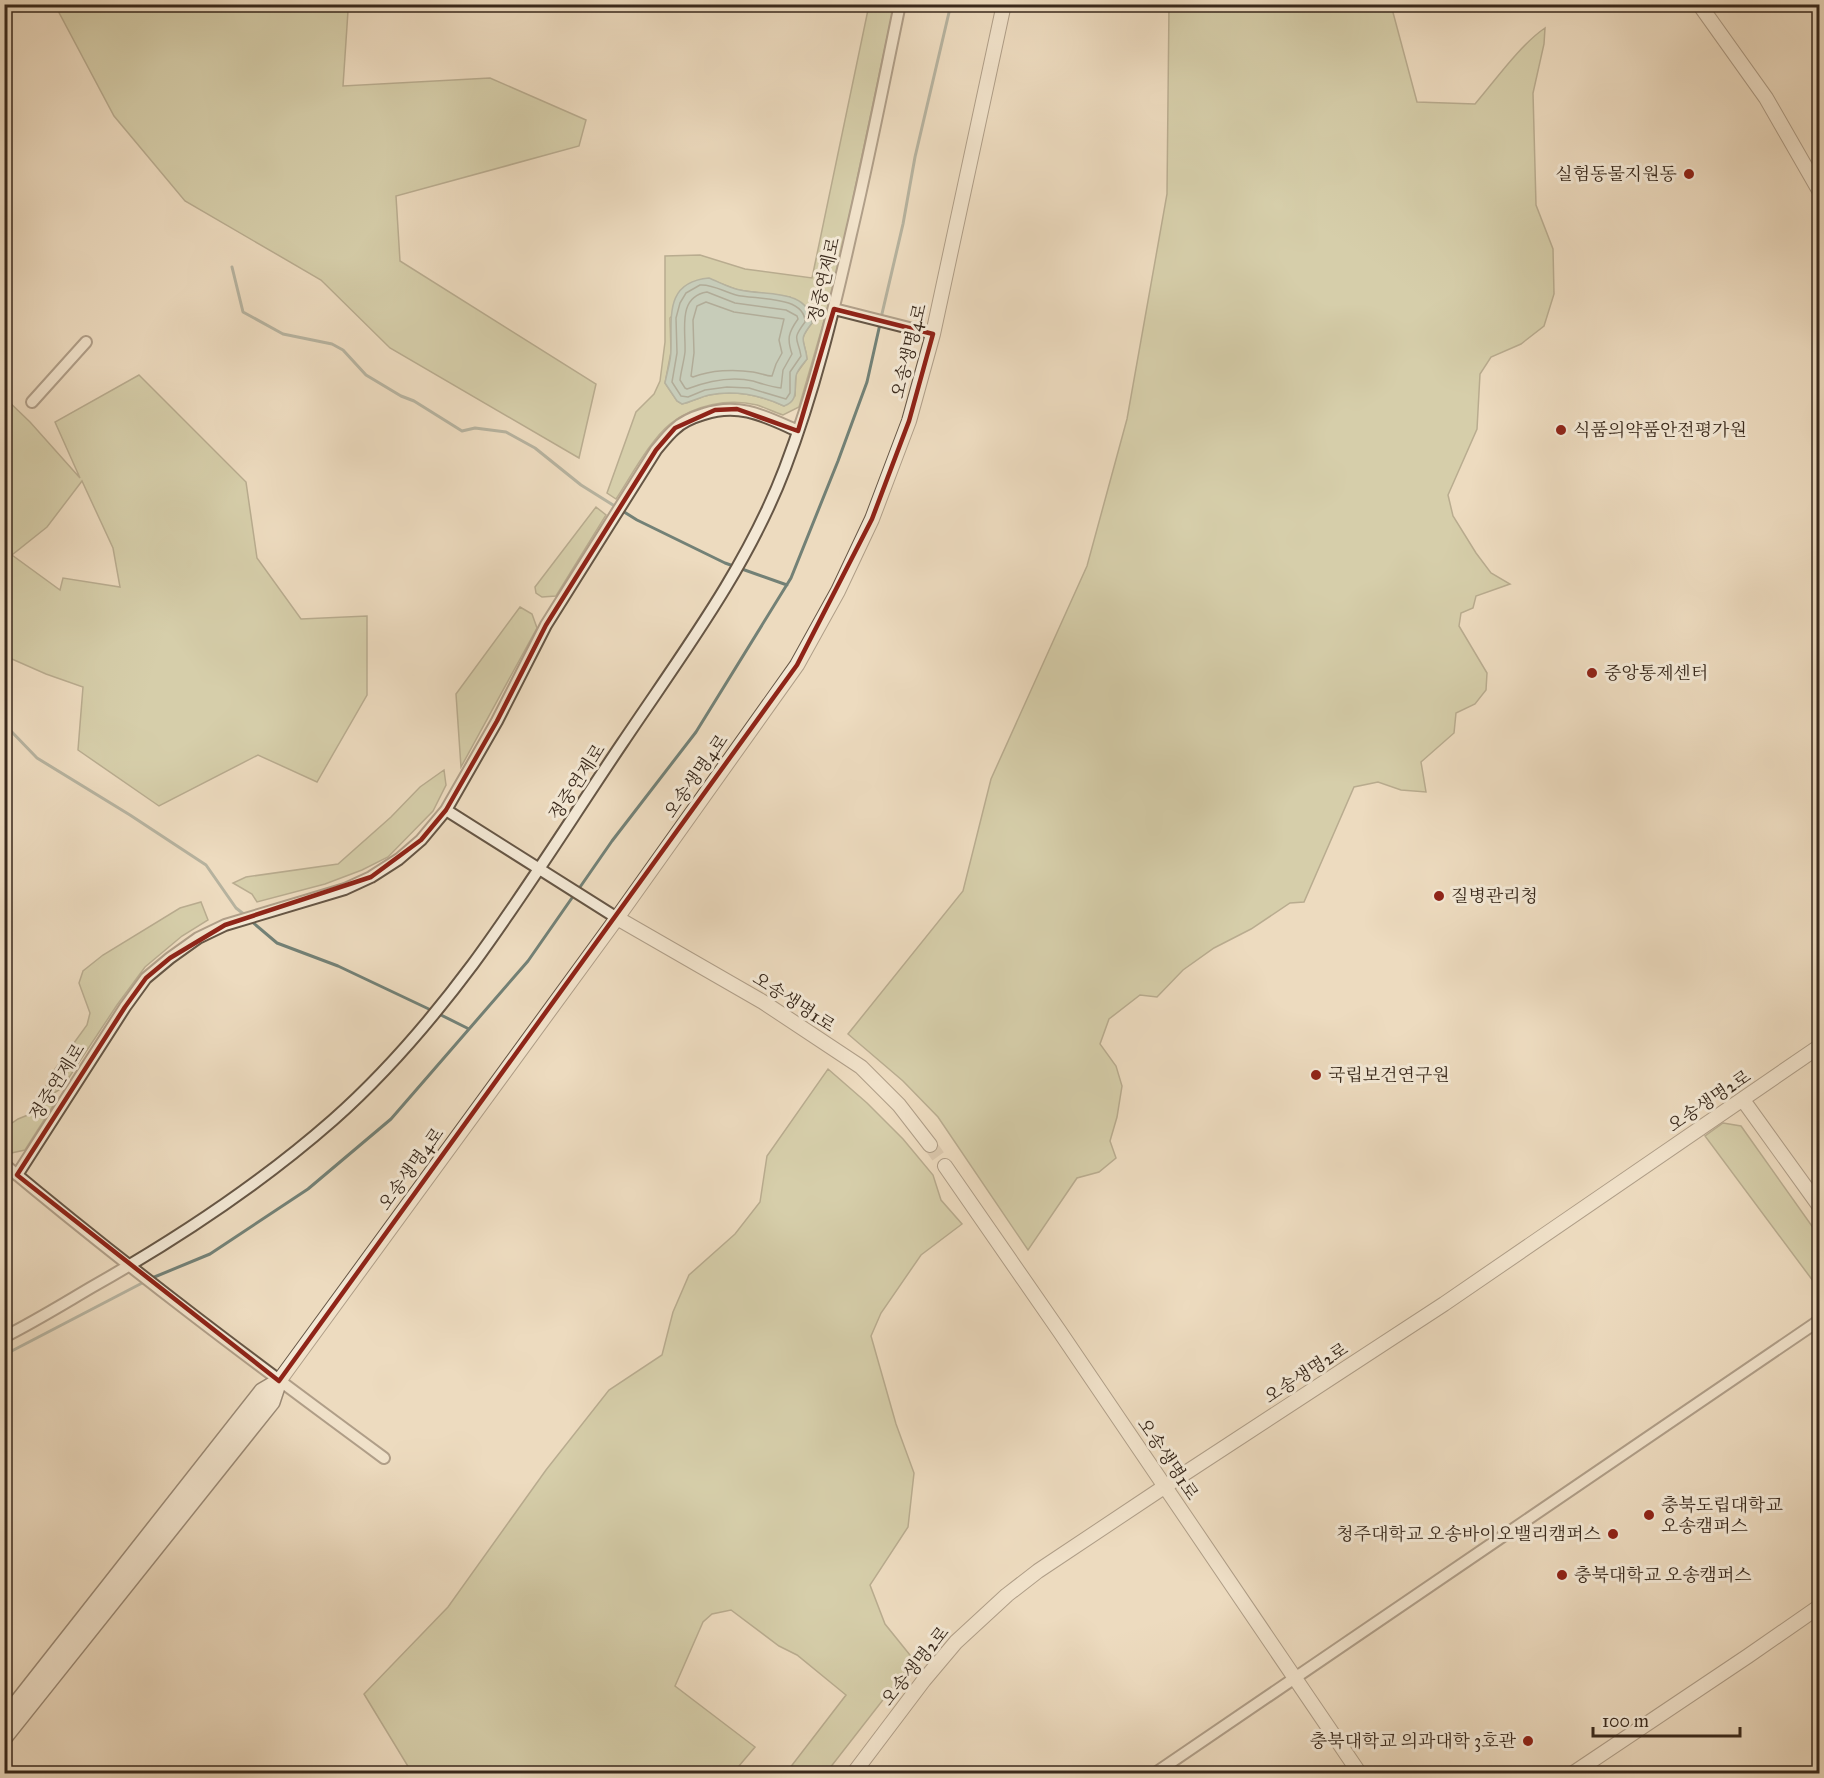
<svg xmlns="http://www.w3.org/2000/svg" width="1824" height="1778" font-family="'IM FELL Great Primer','Noto Serif KR',serif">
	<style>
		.green { fill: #bbbf90; stroke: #7a7456; stroke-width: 1.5; fill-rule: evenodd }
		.water { fill: #99bbb2; stroke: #738176; stroke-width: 1.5 }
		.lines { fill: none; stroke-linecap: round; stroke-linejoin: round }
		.shore { stroke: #697267; stroke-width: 1.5 }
		.stream { stroke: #738176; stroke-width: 3 }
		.tertiary-tunnel { stroke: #c9b79e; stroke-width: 14; stroke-dasharray: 14 7; stroke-linecap: butt }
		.minor-casing { stroke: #665645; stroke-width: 14 }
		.tertiary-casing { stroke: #665645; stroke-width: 16 }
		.secondary-casing { stroke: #39291c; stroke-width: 18 }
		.minor { stroke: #f3e8d5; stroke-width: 10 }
		.tertiary { stroke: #f3e8d5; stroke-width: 14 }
		.secondary { stroke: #f3e8d5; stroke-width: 15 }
		.marked { fill: none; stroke: #8f2418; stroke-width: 4.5; stroke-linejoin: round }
		.poi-dot { fill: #8f2418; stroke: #f3e8d5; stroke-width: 2 }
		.labels { text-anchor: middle; stroke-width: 6; stroke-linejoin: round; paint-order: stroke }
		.poi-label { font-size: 18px; fill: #39291c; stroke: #f3e8d5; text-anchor: start }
		.street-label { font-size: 18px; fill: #39291c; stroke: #f3e8d5 }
	</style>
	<rect width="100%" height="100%" fill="#eddbbf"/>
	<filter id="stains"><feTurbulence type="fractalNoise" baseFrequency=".00333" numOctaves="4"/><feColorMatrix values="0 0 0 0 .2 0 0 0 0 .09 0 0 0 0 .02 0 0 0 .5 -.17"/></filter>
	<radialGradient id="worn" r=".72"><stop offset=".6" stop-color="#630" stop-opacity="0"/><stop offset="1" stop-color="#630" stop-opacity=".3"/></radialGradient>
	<!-- green -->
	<path class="green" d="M55 5H350L348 11 343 86 490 78 586 120 579 146 396 196 400 261 596 384 579 458 390 348 321 280 185 201 114 116Z
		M869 5H894L835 283 799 407 783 415C774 412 766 408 757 405 728 398 694 405 670 424 651 439 630 478 616 499L607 493 636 412 654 394 660 381 665 342V256L700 255 745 269 812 278ZM709 279 738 290 790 297 812 323C797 342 805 339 807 359L796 374 795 396 784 406C760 395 735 390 709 395 700 397 691 402 682 404L677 401 665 383 671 352 670 318Z
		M1169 5H1391L1417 102 1475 104C1494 82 1521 44 1545 28L1544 44 1533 93 1536 205 1553 249 1554 294 1544 326 1521 344 1491 357 1480 374 1477 429 1448 495 1453 516 1476 553 1491 573 1510 584 1476 596 1473 608 1461 613 1459 626 1487 673 1486 690 1475 704 1456 713 1454 733 1421 762 1426 792 1401 790 1378 782 1354 787 1304 902 1290 903 1251 929 1214 948 1183 970 1157 997 1140 995 1109 1019 1100 1044 1116 1066 1122 1086 1117 1117 1110 1141 1116 1158 1099 1172 1077 1178 1028 1250 938 1117 903 1081 848 1034 963 891 991 779 1087 566 1127 419 1167 194Z
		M139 375 246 482 257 558 301 619 367 616V695L317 782 258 755 159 806 78 750 83 687 46 674 5 656V398L30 422 80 478 55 422ZM82 481 113 548 120 587 63 578 60 590 12 555 47 527Z
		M596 507 606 515 556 596 542 597 536 593 535 587Z
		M520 607 532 614 537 628 461 767 456 694Z
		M444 770 446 785 433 811 388 857 362 870 325 884 257 902 252 894 233 883 246 877 338 864 391 817 420 787Z
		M201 902 208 920 182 936 145 967 117 1005 62 1088 54 1093 46 1086 53 1072 87 1025 90 1013 79 983 83 971 103 955 180 908Z
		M828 1069 867 1103 903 1139 933 1175 941 1200 962 1224 921 1255 881 1313 871 1336 896 1424 914 1473 908 1527 870 1585 885 1624 914 1660 826 1773H786L846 1695 797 1655 779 1646 731 1610 712 1614 703 1622 675 1686 755 1747 733 1773H412L364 1694 448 1607 546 1470 609 1390 662 1355 673 1312 689 1275 735 1234 760 1202 767 1156Z
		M43 1098 53 1106 25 1150 7 1154 5 1152V1128L18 1119 38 1111Z
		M1723 1123 1741 1126 1819 1236V1289L1705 1136Z"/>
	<!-- water -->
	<path class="water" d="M709 278C719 282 729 288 740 290 766 296 809 288 812 323 797 342 805 339 807 359 803 364 797 370 796 376 794 389 799 401 784 406 760 395 735 390 709 395 700 397 691 402 682 404L677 401 665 383C667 372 671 361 671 350 672 318 664 282 709 278Z"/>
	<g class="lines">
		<!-- shore -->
		<path class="shore" d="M700 285C713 284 724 292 736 295 755 300 805 295 805 322 791 341 798 337 801 356L790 372V393L786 399 749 388 727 387 705 390 688 397 681 396 672 382 677 353 676 318 680 303 686 293Z
			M707 292 735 303 786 310 797 316 798 319C788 333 787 339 792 354L783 370 781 388C772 387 763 384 753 381 731 376 708 381 687 389L685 388 680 380C681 371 684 361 685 352 686 330 677 297 707 292Z
			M706 302 734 312 784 319 779 340 782 353 776 364 772 376C766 376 760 373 753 372 734 369 711 370 693 377L691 376 694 353 693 320 697 306Z"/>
		<!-- stream -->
		<path class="stream" d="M232 267 243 312 283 334 332 344 343 350 366 375 401 396 414 401 462 431 475 428 506 432 535 448 581 485 637 520 725 563 787 585
			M881 318 903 224 915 157 951 4
			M4 721 9 729 37 758 130 815 206 865 236 908 245 915
			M578 890 612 841 696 732 791 578 838 461 867 382 880 324
			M250 920 277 943 338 966 433 1011
			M439 1014 469 1029
			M152 1278 210 1254 308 1189 391 1119 528 961 574 895
			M4 1355 146 1281"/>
		<!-- tertiary-tunnel -->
		<path class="tertiary-tunnel" d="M930 1145 945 1166"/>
		<defs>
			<path id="minor" d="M834 309 933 334
				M32 402 86 342
				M446 810 617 918
				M4 1164C127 1267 255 1363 384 1458
				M17 1175 125 1007 146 978 170 958 198 938 225 925 345 889 371 877 399 859 421 840 446 810 497 721 546 625 656 450C662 443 668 435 675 429 682 422 694 417 704 414 740 402 766 417 798 431
				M4 1337C34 1322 63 1304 92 1287 177 1239 259 1185 333 1120 384 1075 432 1019 473 964 526 892 573 816 623 742 682 654 747 568 785 468 814 392 833 314 851 234 869 158 884 81 900 4
				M1154 1774 1820 1320"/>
			<path id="tertiary" d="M1699 4 1766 98 1820 192
				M617 918 763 1002 861 1067 899 1105 930 1145
				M1743 1100 1820 1207
				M945 1166 1060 1332 1360 1774
				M279 1381 617 918 797 665 838 591 872 519 909 421 933 334 1004 4
				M853 1774 924 1680 956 1642 1007 1595 1038 1571 1164 1487 1444 1304 1820 1046
				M1572 1774 1748 1656 1820 1606"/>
			<path id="secondary" d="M4 1719 262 1391 279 1381
				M4 1738 272 1402 279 1381"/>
		</defs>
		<!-- minor casing -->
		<use href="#minor" class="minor-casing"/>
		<!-- tertiary casing -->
		<use href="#tertiary" class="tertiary-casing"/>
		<!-- secondary casing -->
		<use href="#secondary" class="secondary-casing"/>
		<!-- minor -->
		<use href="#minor" class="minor"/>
		<!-- tertiary -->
		<use href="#tertiary" class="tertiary"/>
		<!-- secondary -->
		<use href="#secondary" class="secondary"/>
	</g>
	<!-- marked area -->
	<path d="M0 0H1824V1778H0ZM834 309 933 334 909 421 872 519 797 665 279 1381 17 1175 125 1007 146 978 170 958 225 925 371 877 421 840 446 810 497 721 546 625 656 450 675 428 715 410 737 409 798 431Z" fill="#eddbbf" fill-opacity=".55" fill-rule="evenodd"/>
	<path class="marked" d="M834 309 933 334 909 421 872 519 797 665 279 1381 17 1175 125 1007 146 978 170 958 225 925 371 877 421 840 446 810 497 721 546 625 656 450 675 428 715 410 737 409 798 431Z"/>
	<!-- markers -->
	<g class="poi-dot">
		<circle cx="1689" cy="174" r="6"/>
		<circle cx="1561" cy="430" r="6"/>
		<circle cx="1592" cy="673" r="6"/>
		<circle cx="1439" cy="896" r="6"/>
		<circle cx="1316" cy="1075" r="6"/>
		<circle cx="1649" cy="1515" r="6"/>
		<circle cx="1613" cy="1534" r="6"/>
		<circle cx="1562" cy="1575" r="6"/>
		<circle cx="1528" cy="1741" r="6"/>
	</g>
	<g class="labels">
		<!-- poi labels -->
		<g class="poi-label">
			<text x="1677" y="180" text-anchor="end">실험동물지원동</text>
			<text x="1573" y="436">식품의약품안전평가원</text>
			<text x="1604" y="679">중앙통제센터</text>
			<text x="1451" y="902">질병관리청</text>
			<text x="1328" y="1081">국립보건연구원</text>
			<text x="1661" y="1511">충북도립대학교<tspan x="1661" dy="21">오송캠퍼스</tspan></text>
			<text x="1601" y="1540" text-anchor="end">청주대학교 오송바이오밸리캠퍼스</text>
			<text x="1574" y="1581">충북대학교 오송캠퍼스</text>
			<text x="1516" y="1747" text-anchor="end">충북대학교 의과대학 3호관</text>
		</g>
		<!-- street labels -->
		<g class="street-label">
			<text transform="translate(824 280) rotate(-77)" y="6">정중연제로</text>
			<text transform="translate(909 351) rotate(-76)" y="6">오송생명4로</text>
			<text transform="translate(696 776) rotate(-55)" y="6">오송생명4로</text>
			<text transform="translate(577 782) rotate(-57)" y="6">정중연제로</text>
			<text transform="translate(794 1002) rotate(33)" y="6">오송생명1로</text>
			<text transform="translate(57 1082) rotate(-58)" y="6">정중연제로</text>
			<text transform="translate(1709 1101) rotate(-34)" y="6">오송생명2로</text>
			<text transform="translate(411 1169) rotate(-54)" y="6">오송생명4로</text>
			<text transform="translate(1306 1373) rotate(-33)" y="6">오송생명2로</text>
			<text transform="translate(1168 1459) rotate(56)" y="6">오송생명1로</text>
			<text transform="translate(915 1666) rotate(-51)" y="6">오송생명2로</text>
		</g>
	</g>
	<!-- margin -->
	<rect width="1824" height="1778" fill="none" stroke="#eddbbf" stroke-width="24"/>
	<rect x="6" y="6" width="1812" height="1766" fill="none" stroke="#39291c" stroke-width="3"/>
	<rect x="12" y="12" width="1800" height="1754" fill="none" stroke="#39291c" stroke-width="1.5"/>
	<!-- scale -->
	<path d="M1593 1727v9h147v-9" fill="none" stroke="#39291c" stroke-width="3"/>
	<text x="1602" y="1727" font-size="18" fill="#39291c" stroke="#f3e8d5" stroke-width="4.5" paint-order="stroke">100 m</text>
	<rect width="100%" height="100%" filter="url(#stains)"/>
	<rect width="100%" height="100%" fill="url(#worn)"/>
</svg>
